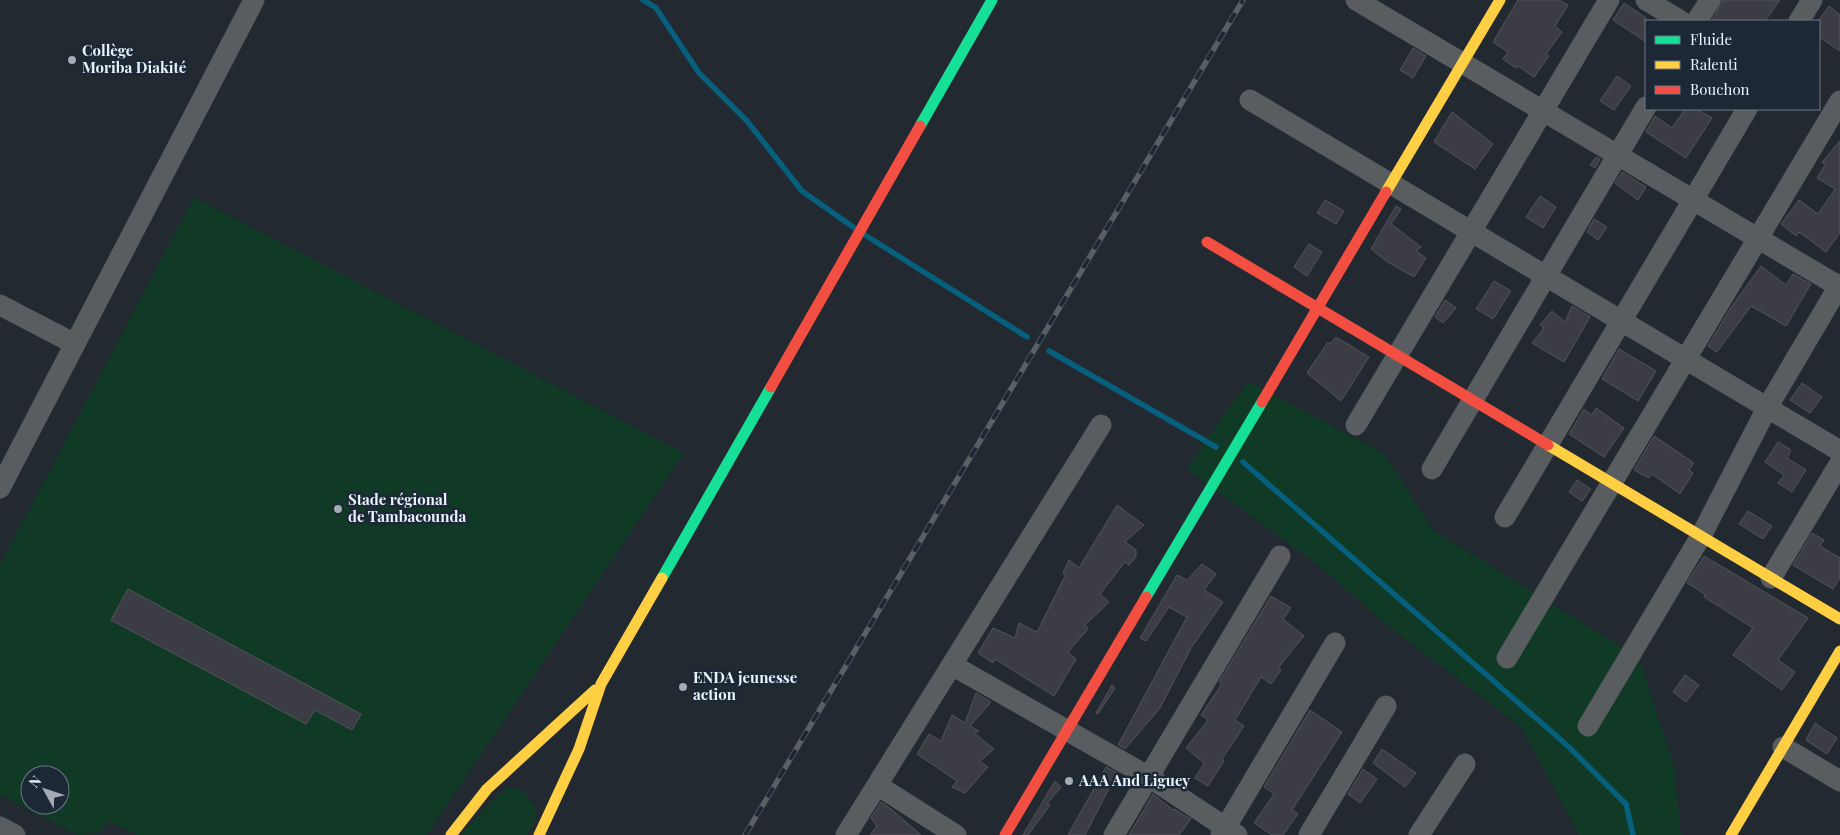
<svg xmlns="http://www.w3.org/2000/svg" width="1840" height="835" font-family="'Playfair Display',serif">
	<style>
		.grass { fill: #103926; fill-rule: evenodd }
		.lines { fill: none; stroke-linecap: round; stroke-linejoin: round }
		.stream { stroke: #055f7d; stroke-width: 5.5 }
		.building { fill: #3c3d44; stroke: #53545a }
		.street { stroke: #595d5f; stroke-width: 21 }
		.fast { stroke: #16e098; stroke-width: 11 }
		.slow { stroke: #ffcf43; stroke-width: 11 }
		.jam { stroke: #f24e42; stroke-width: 11 }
		.rail-casing { stroke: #595f63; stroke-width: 5.5 }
		.rail { stroke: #1c2836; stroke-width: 4; stroke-dasharray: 11; stroke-linecap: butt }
		.poi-dot { fill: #a3abb4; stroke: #1c2836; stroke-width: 2 }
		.labels { text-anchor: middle; stroke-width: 5; stroke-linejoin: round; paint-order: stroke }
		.poi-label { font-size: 15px; font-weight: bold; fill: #e9f1fb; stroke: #1c2836; text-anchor: start }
	</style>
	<rect width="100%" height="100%" fill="#222930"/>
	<!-- grass -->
	<path class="grass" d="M194 197 684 453 427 835H137L108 821 98 834 77 835 0 795V565ZM30 775H60V805H30Z
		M1249 382 1385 454 1433 530 1639 658 1674 766 1681 835H1579L1521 727 1383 622 1317 564 1187 469 1222 417Z
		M507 787C521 787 537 800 536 816 535 822 530 829 528 835H460Z"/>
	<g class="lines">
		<!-- stream -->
		<path class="stream" d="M643 0 656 8 699 73 747 121 802 191 853 227
			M865 235 1027 337
			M1049 351 1216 447
			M1243 462 1569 747 1626 804 1633 835"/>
	</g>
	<!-- building -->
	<path class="building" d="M1518 0H1559L1568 5 1555 26 1562 32 1546 54 1549 56 1534 77 1518 66 1516 68 1503 59 1508 52 1493 42Z
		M1722 0H1780L1765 21H1712Z
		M1624 3 1646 18V42L1613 20Z
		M1829 6 1840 15V51L1819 37V20Z
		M1413 48 1426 56 1413 78 1400 70Z
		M1617 76 1631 86 1614 110 1600 101Z
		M1685 109H1697L1712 118 1686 158 1646 132 1655 116 1672 128Z
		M1452 112 1493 144 1475 169 1434 142Z
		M1840 141V233L1826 252 1799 232 1796 236 1781 224 1799 200 1818 214 1835 189 1817 178 1825 165 1822 162Z
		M1596 157 1600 159 1595 168 1590 165Z
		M1622 172 1646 187 1638 200 1615 183Z
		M1540 196 1556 207 1543 228 1526 217Z
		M1325 200 1344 211 1336 224 1317 213Z
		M1396 206 1401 209 1391 224 1421 247 1416 251 1426 258 1414 277 1386 261 1371 249Z
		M1594 219 1607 227 1598 240 1587 232Z
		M1309 244 1322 252 1307 276 1294 267Z
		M1761 266 1786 285 1793 274 1811 284 1786 326 1751 306 1717 352 1708 346 1732 306Z
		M1494 281 1511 291 1493 319 1476 309Z
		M1445 300 1456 308 1443 323 1435 317Z
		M1572 306 1590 317 1564 362 1532 343 1544 328 1540 325 1552 311 1565 322Z
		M1336 337 1369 357 1341 401 1307 373 1328 342 1330 344Z
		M1619 349 1656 371 1638 401 1602 379Z
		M1802 383 1822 397 1810 413 1790 400Z
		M1596 408 1624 428 1604 457 1569 434 1584 409 1592 415Z
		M1654 436 1694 463 1689 470 1693 473 1680 494 1652 474 1649 478 1634 470Z
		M1778 442 1791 450 1787 458 1806 470 1792 492 1778 483 1784 475 1765 462Z
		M1577 480 1591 489 1582 501 1569 492Z
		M1117 505 1144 525 1125 542 1136 550V557L1129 565 1125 562 1100 594 1109 602 1085 625 1088 629 1068 652 1076 659 1054 696 995 659 993 663 978 653 993 628 1015 638 1019 623 1037 632 1065 576 1063 573 1069 560 1079 568Z
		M1748 511 1772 526 1763 539 1739 524Z
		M1812 533 1824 540 1820 546 1840 558V578L1833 589 1793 565Z
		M1704 556 1808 618 1778 660 1795 672 1782 690 1733 655 1753 628 1704 597 1705 594 1687 583Z
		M1202 564 1216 574 1204 590 1223 602 1191 648 1160 708 1125 749 1118 745 1187 617 1169 607 1146 641 1140 638 1177 575 1187 580Z
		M128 589 361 714 352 730 315 710 306 724 111 620Z
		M1271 596 1291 608 1283 619 1304 636 1278 668 1281 670 1271 684 1261 677 1235 720 1244 726 1222 759 1224 761 1208 786 1195 778 1204 763 1186 748 1208 720 1201 715 1222 684 1219 682Z
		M1685 675 1699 685 1686 702 1673 692Z
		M1112 685 1115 688 1098 714 1096 713Z
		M976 693 991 702 970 726 979 731 975 734 994 749 980 761 988 767 965 793 952 787 957 781 917 754 929 734 941 741 952 715 965 723Z
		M1310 710 1342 732 1292 810 1298 814 1283 835H1272L1254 823 1274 794 1264 787Z
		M1815 723 1837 738 1827 754 1806 740Z
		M1382 749 1416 773 1405 787 1373 763Z
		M1106 767 1117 773 1085 835H1068Z
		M1363 769 1377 779 1360 803 1348 794Z
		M1055 781 1061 787 1047 804 1050 805 1028 835H1023Z
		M1153 794 1173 810 1174 809 1191 819 1179 835H1129Z
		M881 802 891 809 921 835H870L877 826 871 818Z"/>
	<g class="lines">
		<!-- street -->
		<path class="street" d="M1356 0 1840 287
			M1646 0 1681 21
			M1697 21 1710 0
			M1799 21 1812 0
			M1250 100 1840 451
			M0 305 75 344
			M1356 425 1609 0
			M1432 469 1646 107
			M0 488 254 0
			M1505 517 1747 109
			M1771 578 1840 463
			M1507 658 1840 101
			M952 665 1149 777 1237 835
			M1588 726 1701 536 1767 408 1840 284
			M1783 747 1840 781
			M877 785 956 835
			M0 827 15 835
			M846 835 1101 425
			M1114 835 1280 556
			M1221 835 1335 643
			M1309 835 1386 706
			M1419 835 1465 764"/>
		<!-- fast -->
		<path class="fast" d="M920 126 992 0
			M662 578 771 387
			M1146 597 1262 402"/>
		<!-- slow -->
		<path class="slow" d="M1386 192 1500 0
			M1548 445 1840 619
			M451 835 487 789 595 690
			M539 835 579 749 601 684 662 578
			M1731 835 1840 651"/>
		<!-- jam -->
		<path class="jam" d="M1207 242 1548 445
			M771 387 920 126
			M1262 402 1386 192
			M1005 835 1146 597"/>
		<defs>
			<path id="rail" d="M745 835 1243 0"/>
		</defs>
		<!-- rail casing -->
		<use href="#rail" class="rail-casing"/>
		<!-- rail -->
		<use href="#rail" class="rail"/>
	</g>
	<!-- markers -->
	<g class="poi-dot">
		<circle cx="72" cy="60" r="5"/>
		<circle cx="338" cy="509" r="5"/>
		<circle cx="683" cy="687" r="5"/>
		<circle cx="1069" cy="781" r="5"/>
	</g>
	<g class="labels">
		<!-- poi labels -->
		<g class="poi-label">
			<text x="82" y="56">Collège<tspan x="82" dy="17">Moriba Diakité</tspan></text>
			<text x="348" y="505">Stade régional<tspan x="348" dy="17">de Tambacounda</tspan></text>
			<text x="693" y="683">ENDA jeunesse<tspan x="693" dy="17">action</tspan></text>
			<text x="1079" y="786">AAA And Liguey</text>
		</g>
	</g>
	<!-- legend -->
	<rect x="1645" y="20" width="175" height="90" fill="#1c2836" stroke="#6e7885"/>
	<rect x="1655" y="36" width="25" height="8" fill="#16e098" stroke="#6e7885"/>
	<text x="1690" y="45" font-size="15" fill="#e9f1fb">Fluide</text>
	<rect x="1655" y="61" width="25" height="8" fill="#ffcf43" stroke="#6e7885"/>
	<text x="1690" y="70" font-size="15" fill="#e9f1fb">Ralenti</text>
	<rect x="1655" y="86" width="25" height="8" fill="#f24e42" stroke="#6e7885"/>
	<text x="1690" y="95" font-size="15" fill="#e9f1fb">Bouchon</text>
	<!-- north arrow -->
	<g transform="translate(45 790) rotate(310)"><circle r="24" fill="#1c2836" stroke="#6e7885"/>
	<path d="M0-4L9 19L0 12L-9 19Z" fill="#a3abb4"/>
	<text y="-8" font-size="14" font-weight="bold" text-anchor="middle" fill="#e9f1fb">N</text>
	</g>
</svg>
